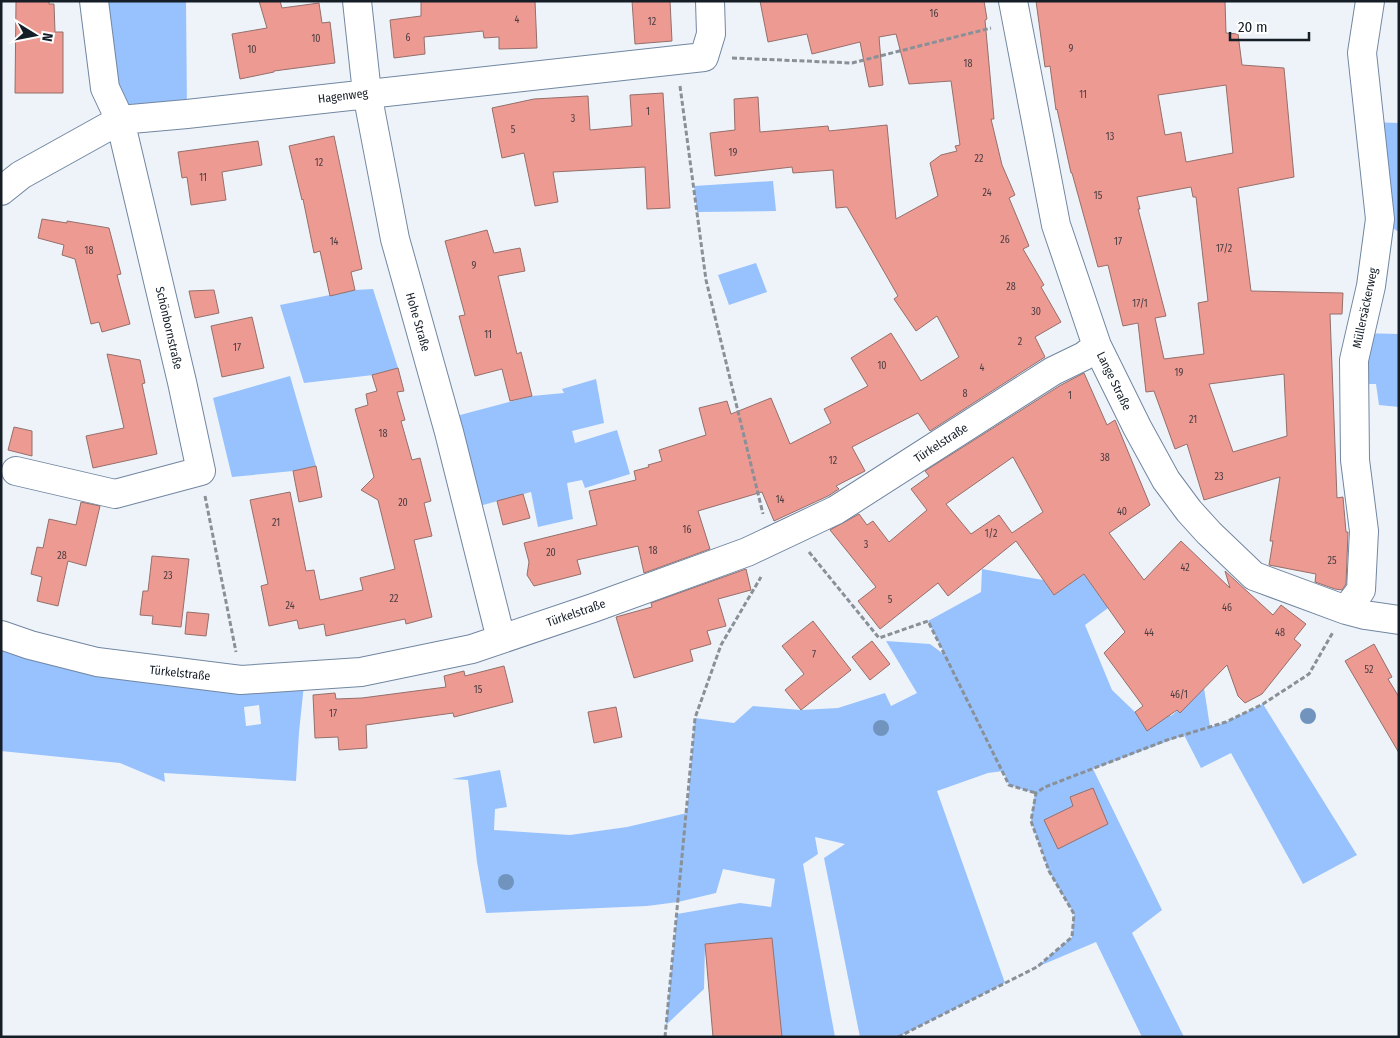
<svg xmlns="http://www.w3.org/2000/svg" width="1400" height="1038" font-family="'Fira Sans Condensed',sans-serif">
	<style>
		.green { fill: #97c2fe; fill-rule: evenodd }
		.building { fill: #ec9a92; stroke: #956f6b; fill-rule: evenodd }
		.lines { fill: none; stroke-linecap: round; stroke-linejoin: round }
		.minor-casing { stroke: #7186a1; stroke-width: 30 }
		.path { stroke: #8a9098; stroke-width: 3; stroke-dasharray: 5 2.5; stroke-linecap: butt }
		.minor { stroke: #fff; stroke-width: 28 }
		.tree { fill: #7194be }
		.labels { text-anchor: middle; stroke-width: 4.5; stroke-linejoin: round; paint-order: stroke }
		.number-label { font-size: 10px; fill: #4b3c42 }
		.street-label { font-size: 12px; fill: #151d27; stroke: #fff }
	</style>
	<rect width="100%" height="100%" fill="#eef3f9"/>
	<!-- green -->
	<path class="green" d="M94 1H186L187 114 120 120Z
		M1370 122 1399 123V230L1397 231 1380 219Z
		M773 181 776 211 697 212 694 186Z
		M756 263 767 292 729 305 718 275Z
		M373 289 398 368 373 375 304 383 280 305 355 290Z
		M1360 333 1399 334V407L1379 405 1376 384H1354Z
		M290 376 316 466 293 471 232 477 213 398Z
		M596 379 604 423 572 431 575 443 617 430 630 474 585 488 582 480 567 483 573 519 538 527 531 492 468 509 445 419 532 396 564 393 562 389Z
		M982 569 1043 580 1054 595 1084 574 1108 608 1085 625 1112 690 1135 712 1147 731 1145 705 1125 682 1135 673 1148 694 1171 716 1204 688 1210 727 1226 722 1263 704 1357 855 1303 884 1231 753 1201 768 1184 735 1093 769 1162 910 1132 933 1184 1037H1142L1096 942 1037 967 1072 937 1074 914 1049 871 1031 821 1035 793 1009 785 1003 771 988 773 937 791 1005 983 898 1037H860L824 858 845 844 815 837 818 854 803 864 835 1037H782L772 938 705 944 704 989 666 1025 677 914 740 903 771 907 775 879 723 869 716 893 678 902 647 906 486 913 477 862 468 780 452 779 500 770 507 807 495 809 494 830 570 835 627 827 687 813 695 718 734 723 753 706 801 710 838 708 885 693 891 706 917 693 886 641 930 644 945 655 928 621 981 592Z
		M1 635 30 645 305 675 299 732 296 781 164 773 165 782 120 763 1 751ZM259 705 261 724 246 726 244 707Z"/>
	<!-- building -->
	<path class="building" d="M16 1H49V4H54L55 32H63V93H15Z
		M259 1H280L282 8 319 3 322 23 330 22 335 63 274 71V72L240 79 232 34 267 28Z
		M421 1H535L537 48 499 49V37L484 38 483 31 424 37 425 54 394 58 390 20 421 16Z
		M632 1H670L672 41 635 44Z
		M760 1H984L987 19 985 20 994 119H991L1002 165 1015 195 1009 198 1029 246 1023 249 1044 285 1041 287 1061 322 1035 337 1045 357 930 431 918 413 852 447 865 471 836 486 839 489 828 496 774 521 762 492 698 511 710 549 644 573 638 546 577 560 581 574 534 586 527 575 529 562 524 543 597 525 589 491 636 480 634 471 649 467 648 465 662 461 659 450 706 435 699 408 727 401 731 414 771 398 790 444 831 423 824 409 868 386 851 358 891 333 921 381 959 357 937 316 916 331 894 299 898 296 847 207 836 208 833 170 793 173 792 167 715 176 710 133 735 130 734 99 758 97 760 132 828 126 829 131 887 125 896 219 938 196 930 163 941 155 957 151 955 146 960 145 951 81 909 84 896 34 879 37 883 85 869 87 860 42 812 54 807 34 768 42Z
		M1036 1H1225L1226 33 1238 34 1242 65 1284 68 1294 177 1238 188 1251 291 1343 293 1342 314H1330L1337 498 1343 497 1346 532H1348L1346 584 1342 590 1335 589 1315 582 1316 574 1269 565 1273 541H1270L1280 477 1204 500 1187 444 1175 449 1154 391 1146 392 1138 323 1123 326 1108 265 1098 267 1072 173H1071L1057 109 1056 110 1050 66 1045 67ZM1226 85 1233 153 1186 162 1181 132 1165 135 1158 95ZM1191 187 1193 197H1196L1208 301 1198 303 1204 354 1164 359 1155 318 1166 316 1138 209H1140L1137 197ZM1284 374 1287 436 1233 452 1209 384Z
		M663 93 670 208 647 209 645 167 553 172 558 202 535 206 524 153 502 158 492 108 534 99 588 96 590 130 632 126 630 95Z
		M334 136 362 269 351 272 355 290 330 296 320 251 314 253 303 199 302 200 289 146Z
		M258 141 262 165 222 172 226 200 191 205 187 177 182 178 178 152Z
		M42 219 67 223V221L109 228 121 274 117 275 130 324 102 332 99 322 91 324 75 259 62 255 64 245 38 238Z
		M487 230 494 253 520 248 525 271 498 276 517 354 521 352 532 396 510 401 502 369 475 376 459 316 465 315 445 241Z
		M214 290 219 313 195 318 189 291Z
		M252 317 264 368 222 377 211 326Z
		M107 354 140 360 145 383 142 384 157 454 93 468 86 436 124 428Z
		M398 368 404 391 397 392 405 420 401 421 412 460 420 458 431 501 424 503 432 536 414 540 432 617 406 624 405 619 326 636 324 624 299 629 297 620 269 626 261 586 268 584 250 500 290 492 306 571 314 570 320 600 363 590 360 578 395 569 378 500 361 490 374 477 355 409 368 405 366 394 377 391 372 375Z
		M1084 373 1107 425 1115 420 1150 505 1109 533 1144 580 1181 541 1230 588 1225 571 1273 615 1281 605 1306 624 1294 639 1301 645 1262 694 1245 703 1238 696 1227 665 1180 713 1177 710 1147 731 1135 712 1143 706 1104 653 1125 632 1084 574 1054 595 1016 541 948 596 938 583 880 629 858 601 876 587 830 530 859 514 867 525 873 521 889 542 927 510 911 489 929 476 925 471 1061 385ZM1013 457 1043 512 1012 533 999 515 971 534 946 504Z
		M14 427 32 431V456L8 450Z
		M316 466 322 497 299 502 293 471Z
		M523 494 530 518 503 525 497 501Z
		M81 502 100 506 86 566 68 561 58 606 37 601 42 577 31 574 37 547 43 548 49 519 76 525Z
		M152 556 189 559 181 627 152 624 153 616 140 615 143 591H148Z
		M746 569 751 590 718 599 726 626 707 631 711 644 690 650 693 661 634 678 616 617 652 607 651 603Z
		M187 612 209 614 206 636 185 634Z
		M813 621 851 670 801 710 785 690 804 674 782 646Z
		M872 641 890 664 870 680 852 657Z
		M1374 644 1392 677 1388 679 1399 697V753L1345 661Z
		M504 666 513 702 454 717 453 713 366 725 367 748 339 750 338 737 315 738 313 695 335 693 336 699 362 698 446 687 444 676 464 671 465 676Z
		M616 707 622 737 594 743 588 712Z
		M1093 788 1108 824 1058 849 1044 820 1073 806 1070 797Z
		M772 938 782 1037H713L705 944Z"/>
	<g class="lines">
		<defs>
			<path id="minor" d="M357 1 367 93 395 239 449 432 501 639
				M1013 1 1056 225 1097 346 1137 427 1166 480 1189 511 1209 533 1254 576 1346 610 1365 615 1399 620
				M1 191 21 175 120 120 187 114 704 57 711 34 710 1
				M16 471 115 494 201 471 182 382 120 120 105 88 94 1
				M1346 610 1361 590 1364 531 1355 460 1354 360 1371 286 1380 219 1362 53 1370 1
				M1 635 30 645 97 662 241 680 361 672 472 649 593 608 747 552 836 510 1053 371 1084 356 1097 346"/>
		</defs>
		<!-- minor casing -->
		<use href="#minor" class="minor-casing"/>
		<!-- path -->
		<path class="path" d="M732 58 852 63 991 28
			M680 86 706 280 763 514
			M205 496 236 652
			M809 552 879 638 928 621 1009 785 1036 793
			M665 1037 695 718 721 645 761 577
			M898 1037 1037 967 1072 937 1074 914 1049 871 1031 821 1036 793 1045 787 1167 740 1226 722 1263 704 1309 674 1333 632"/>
		<!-- minor -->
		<use href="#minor" class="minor"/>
	</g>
	<!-- trees -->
	<g class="tree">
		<circle cx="1308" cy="716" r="8"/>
		<circle cx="881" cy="728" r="8"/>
		<circle cx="506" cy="882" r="8"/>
	</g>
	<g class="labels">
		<!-- number labels -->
		<g class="number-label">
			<text x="934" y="17">16</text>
			<text x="517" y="23">4</text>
			<text x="652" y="25">12</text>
			<text x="408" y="41">6</text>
			<text x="316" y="42">10</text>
			<text x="1071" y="52">9</text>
			<text x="252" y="53">10</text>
			<text x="968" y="67">18</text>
			<text x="1083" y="98">11</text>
			<text x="648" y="115">1</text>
			<text x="573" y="122">3</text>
			<text x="513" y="133">5</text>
			<text x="1110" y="140">13</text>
			<text x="733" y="156">19</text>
			<text x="979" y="162">22</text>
			<text x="319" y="166">12</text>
			<text x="203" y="181">11</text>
			<text x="987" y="196">24</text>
			<text x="1098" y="199">15</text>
			<text x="1005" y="243">26</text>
			<text x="334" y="245">14</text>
			<text x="1118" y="245">17</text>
			<text x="1224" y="252">17/2</text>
			<text x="89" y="254">18</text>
			<text x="474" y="269">9</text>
			<text x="1011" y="290">28</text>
			<text x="1140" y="307">17/1</text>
			<text x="1036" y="315">30</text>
			<text x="488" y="338">11</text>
			<text x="1020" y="345">2</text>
			<text x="237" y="351">17</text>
			<text x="882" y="369">10</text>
			<text x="982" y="371">4</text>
			<text x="1179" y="376">19</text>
			<text x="965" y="397">8</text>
			<text x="1070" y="399">1</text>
			<text x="1193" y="423">21</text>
			<text x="383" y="437">18</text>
			<text x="1105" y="461">38</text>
			<text x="833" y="464">12</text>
			<text x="1219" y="480">23</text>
			<text x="780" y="503">14</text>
			<text x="403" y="506">20</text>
			<text x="1122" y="515">40</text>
			<text x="276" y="526">21</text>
			<text x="687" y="533">16</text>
			<text x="991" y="537">1/2</text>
			<text x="866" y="548">3</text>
			<text x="653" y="554">18</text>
			<text x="551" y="556">20</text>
			<text x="62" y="559">28</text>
			<text x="1332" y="564">25</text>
			<text x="1185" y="571">42</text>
			<text x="168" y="579">23</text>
			<text x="394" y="602">22</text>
			<text x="890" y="603">5</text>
			<text x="290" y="609">24</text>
			<text x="1227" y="611">46</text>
			<text x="1149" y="636">44</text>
			<text x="1280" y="636">48</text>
			<text x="814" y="658">7</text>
			<text x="1369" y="673">52</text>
			<text x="478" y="693">15</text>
			<text x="1179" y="698">46/1</text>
			<text x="333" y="717">17</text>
		</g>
		<!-- street labels -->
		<g class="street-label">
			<text transform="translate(343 96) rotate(-7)" y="4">Hagenweg</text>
			<text transform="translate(1365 308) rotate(-78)" y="4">Müllersäckerweg</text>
			<text transform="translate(418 322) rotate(74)" y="4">Hohe Straße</text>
			<text transform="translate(169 328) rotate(77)" y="4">Schönbornstraße</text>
			<text transform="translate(1114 381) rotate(64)" y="4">Lange Straße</text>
			<text transform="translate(941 443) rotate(-33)" y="4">Türkelstraße</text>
			<text transform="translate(576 613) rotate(-19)" y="4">Türkelstraße</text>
			<text transform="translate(180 673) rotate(6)" y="4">Türkelstraße</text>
		</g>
	</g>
	<!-- border -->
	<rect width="1400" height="1038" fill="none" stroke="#151d27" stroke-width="5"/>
	<!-- north arrow -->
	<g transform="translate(35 35) rotate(100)" stroke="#ffffff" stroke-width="4" paint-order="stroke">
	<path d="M0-4L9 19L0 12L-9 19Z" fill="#151d27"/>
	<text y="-8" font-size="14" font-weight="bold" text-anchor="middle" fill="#151d27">N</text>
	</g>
	<!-- scale -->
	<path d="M1230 32v8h79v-8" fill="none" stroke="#151d27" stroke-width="2.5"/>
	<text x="1238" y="32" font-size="15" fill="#151d27" stroke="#ffffff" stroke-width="4" paint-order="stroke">20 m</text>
</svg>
